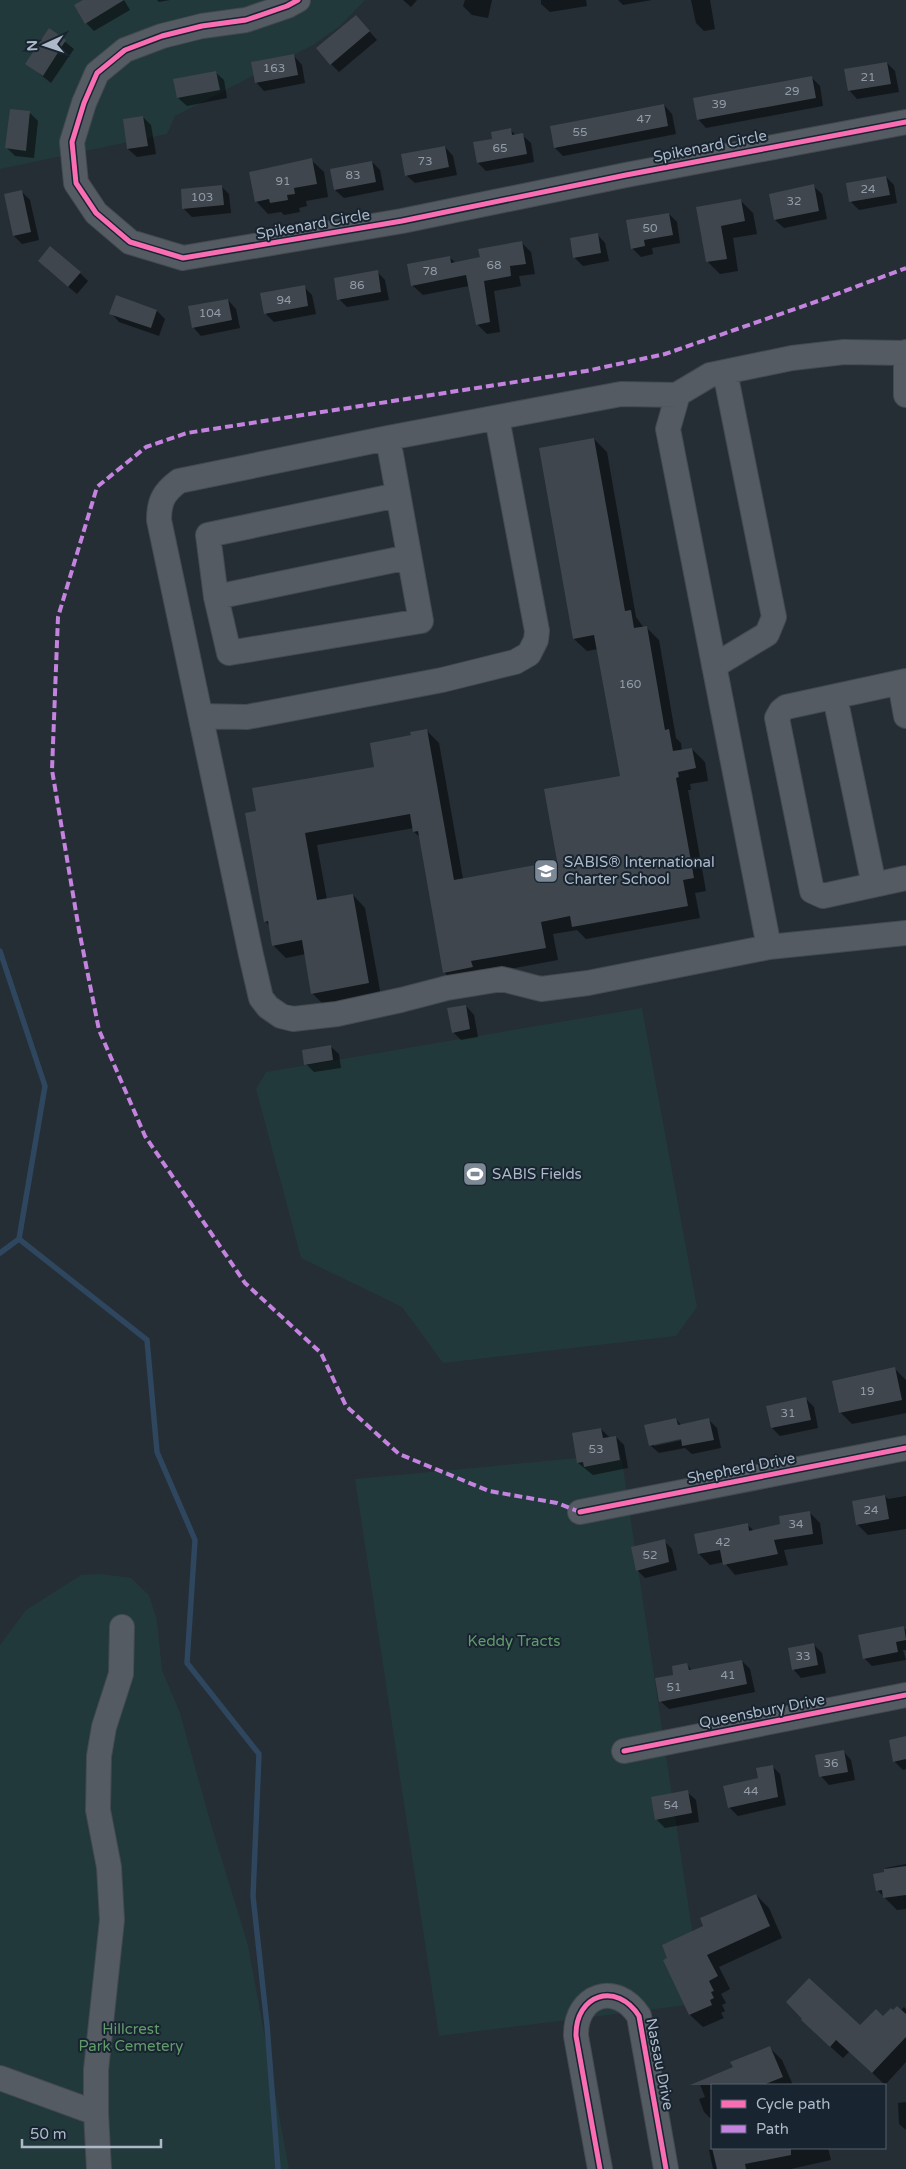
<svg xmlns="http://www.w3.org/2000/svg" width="906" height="2169" font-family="'Varela Round',sans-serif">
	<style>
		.green { fill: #22393b }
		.shadow { fill: #0007; fill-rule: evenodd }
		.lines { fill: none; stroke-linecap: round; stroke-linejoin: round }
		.stream { stroke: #2e465e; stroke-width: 5.5 }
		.building { fill: #3f464d }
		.minor-casing { stroke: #43494f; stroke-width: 26 }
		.minor { stroke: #555b63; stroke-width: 24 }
		.quiet { stroke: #c483df; stroke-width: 4; stroke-dasharray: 8 4; stroke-linecap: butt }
		.cycleway-casing { stroke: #182430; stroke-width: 8 }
		.cycleway { stroke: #f96db3; stroke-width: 5 }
		.labels { text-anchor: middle; stroke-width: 4; stroke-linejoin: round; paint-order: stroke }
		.number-label { font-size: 12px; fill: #929ca9 }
		.street-label { font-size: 15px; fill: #adb9c8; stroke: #182430 }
		.poi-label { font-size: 15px; fill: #adb9c8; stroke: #182430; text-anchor: start }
		.park-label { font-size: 15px; fill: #629b6b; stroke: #182430 }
	</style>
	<rect width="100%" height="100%" fill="#252d35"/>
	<!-- green -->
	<path class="green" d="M0 0H365L340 26 313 45 175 116 167 134 0 169Z
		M642 1008 697 1307 676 1336 443 1363 402 1307 301 1258 256 1089 266 1072Z
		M621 1454 703 2003 439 2036 355 1479Z
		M101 1574 131 1578 149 1595 157 1620 162 1670 180 1713 211 1824 248 1945 289 2169H0V1645L26 1610 81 1575Z"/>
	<!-- shadow -->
	<path class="shadow" d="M85 0H124L130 10 94 31 86 23Z
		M157 0H170L159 2Z
		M403 0H417L411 7Z
		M465 0H492L488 18 472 15 463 6Z
		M541 0H586L587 6 550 12 541 4Z
		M618 0H652L623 5Z
		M691 0H710L715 29 704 31 696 23Z
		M364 25 377 40 339 72 331 64Z
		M50 30 74 49 51 83 27 64Z
		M294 56 302 65 305 83 264 91 256 82Z
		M887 63 895 71 899 92 857 99 849 90Z
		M215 72 224 80 227 98 187 106 178 98Z
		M812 78 820 86 823 106 706 128 698 119Z
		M664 105 672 114 676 134 563 156 555 148Z
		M30 113 38 121 34 158 15 156 7 148Z
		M143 117 151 125 156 154 137 157 128 149Z
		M510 130 517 136 522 135 531 143 534 162 486 171 478 163 494 140Z
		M445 147 453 156 457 175 415 183 406 175Z
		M311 160 324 172 328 197 306 201 307 206 299 208 300 212 284 215 281 212 268 214 256 201Z
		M372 162 380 170 384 190 344 198 335 190Z
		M886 177 894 185 897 203 859 210 851 202Z
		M221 186 229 194 231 213 192 217 183 208Z
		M813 186 822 194 827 219 784 228 775 220Z
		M22 192 30 200 39 240 22 244 14 236Z
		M740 200 753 213 757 234 733 238 738 271 720 274 708 262 698 208Z
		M669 214 677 222 680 243 652 248 653 254 641 257 632 248Z
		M597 234 605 243 609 261 583 266 574 257Z
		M521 242 531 252 535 274 519 276 521 286 494 291 500 332 487 334 477 324 469 286 423 295 412 285 449 257 456 263 481 258Z
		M47 269 80 273 88 281 77 294Z
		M377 272 385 280 389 300 347 307 339 299Z
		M304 287 312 295 316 314 274 322 265 313Z
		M228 300 236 309 240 328 201 336 193 327Z
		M157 311 165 319 159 336 119 322 111 313Z
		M594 439 607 452 636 617 644 628 646 627 659 640 676 738 681 743 682 751 692 749 705 762 708 781 690 784 691 790H688L706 891 695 893 700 918 586 939 577 930 553 934 558 960 483 974 457 985 444 972 420 837 414 832V828L317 845 327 900 353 895 365 908 381 996 325 1006 312 993 306 954 286 958 273 945 270 926 265 921 257 812 376 768 412 736 427 731 439 743 463 879 559 862 621 777 598 649 587 651 574 639Z
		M466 1006 474 1015 478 1037 461 1040 453 1032Z
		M330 1046 339 1054 341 1068 314 1072 306 1064Z
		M895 1369 906 1380V1413L852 1424 840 1412Z
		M806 1399 814 1407 818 1428 780 1436 772 1428Z
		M676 1419 681 1425 708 1419 717 1428 721 1448 692 1454 685 1448 659 1453 650 1445ZM687 1436V1439L654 1446V1443Z
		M601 1429 609 1437H616L624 1445 628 1468 593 1475 578 1463 573 1434Z
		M885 1496 888 1499 906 1496V1529L868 1535 857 1524Z
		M809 1512 820 1523 823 1544 784 1550 788 1565 735 1575 724 1562 710 1565 699 1554 696 1535 747 1524 754 1531 782 1525Z
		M664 1541 672 1549 677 1570 645 1578 637 1570Z
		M903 1627 906 1630V1650H903L906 1660 872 1666 864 1658Z
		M814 1645 822 1653 826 1673 801 1678 793 1669Z
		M742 1661 750 1669 755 1692 669 1709 660 1701 675 1676 687 1665 693 1671Z
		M906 1738V1769L903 1770 894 1761Z
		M843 1751 851 1760 855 1780 829 1785 821 1776Z
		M772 1766 780 1774 786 1805 738 1816 729 1807Z
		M687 1792 696 1800 699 1822 665 1828 656 1819Z
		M906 1864V1909L897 1910 877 1890 885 1873V1868Z
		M756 1895 769 1908 782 1938 719 1967 730 1989 721 1994 726 2003 722 2005 725 2011 721 2013 724 2018 703 2027 690 2015 665 1960 705 1926Z
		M904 2007 906 2009V2062L885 2085 850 2051 843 2058 815 2033 860 2027 900 2011Z
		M770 2048 782 2060 793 2085H712V2120L704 2112 699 2099 705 2097 699 2082 734 2068Z
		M906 2102V2130L899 2124 898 2103Z
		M719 2148H828L831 2160 791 2169H713L709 2150Z"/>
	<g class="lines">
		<!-- stream -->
		<path class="stream" d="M0 951 45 1086 19 1239 0 1253
			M19 1239 147 1340 157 1452 195 1540 187 1663 259 1754 253 1896 267 2025 278 2169"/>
	</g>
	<!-- building -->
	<path class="building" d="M83 0H124L85 24 74 5Z
		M356 15 370 31 330 65 316 48Z
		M49 28 66 40 43 76 25 64Z
		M294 54 298 75 255 83 251 62Z
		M887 62 891 84 848 91 844 69Z
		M216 71 220 90 177 98 173 79Z
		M812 76 816 98 697 120 693 98Z
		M664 104 668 126 554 148 550 126Z
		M10 109 30 111 26 151 5 148Z
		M143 116 148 146 127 149 123 119Z
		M511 128 512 135 523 133 527 154 477 163 473 142 492 139 491 132Z
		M445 146 449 167 405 176 401 154Z
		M312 158 317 184 294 188 295 194 287 195 288 200 270 203 269 199 255 202 249 172Z
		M372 161 376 182 334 190 330 169Z
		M886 176 890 195 849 202 846 183Z
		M814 184 819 211 774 220 769 194Z
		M222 185 224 205 182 209 181 189Z
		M22 190 31 232 13 236 4 194Z
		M741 199 745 221 721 226 727 259 706 262 696 207Z
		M669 213 673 235 644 240 645 246 631 249 626 220Z
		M598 233 601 253 573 258 570 238Z
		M522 241 526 264 510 266 511 276 484 281 490 322 476 325 466 275 411 286 407 264 450 256 451 263 480 257 478 249Z
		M50 246 81 272 68 287 38 261Z
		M378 270 381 292 337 300 334 278Z
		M305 285 308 306 264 314 260 293Z
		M116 295 157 310 151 328 109 314Z
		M228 299 232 320 192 328 188 306Z
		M594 438 625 611 631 610 634 628 647 626 665 730 669 729 673 751 692 748 696 768 678 772 679 777 676 778 694 878 683 880 688 906 572 927 570 916 541 922 546 948 471 961 473 967 443 973 418 831 413 832 410 814 305 833 317 900 353 894 369 983 311 994 302 940 272 946 268 921 264 922 245 813 256 811 252 788 374 767 370 743 411 735 410 732 427 729 454 880 557 861 544 789 620 776 594 635 573 639 539 448Z
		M466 1005 470 1029 452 1033 447 1008Z
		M331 1045 333 1060 304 1065 302 1050Z
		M895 1367 902 1400 839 1413 832 1381Z
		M806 1397 811 1420 771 1428 766 1406Z
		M676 1418 678 1425 709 1418 714 1440 682 1446 681 1439 649 1446 644 1425Z
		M601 1428 603 1438 616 1436 620 1460 584 1467 583 1462 577 1463 572 1433Z
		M885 1495 889 1519 856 1525 852 1501Z
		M810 1511 813 1534 774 1540 778 1554 723 1565 720 1550 698 1554 694 1534 748 1523 749 1531 780 1524 779 1516Z
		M665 1539 669 1562 636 1571 631 1547Z
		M904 1626 906 1640 896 1642 898 1652 863 1659 858 1635Z
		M814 1643 818 1665 792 1670 788 1648Z
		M742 1660 747 1684 659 1702 655 1678 673 1675 672 1666 687 1663 689 1670Z
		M906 1736V1759L893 1762 889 1740Z
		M844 1750 848 1772 819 1777 815 1755Z
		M773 1765 778 1797 728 1808 723 1786 758 1778 756 1768Z
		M688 1790 692 1813 655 1820 651 1797Z
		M906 1866V1895L883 1898 882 1890 876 1891 873 1874 884 1872V1869Z
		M756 1894 770 1926 707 1955 718 1976 709 1981 714 1991 711 1992 714 1998 710 2000 712 2005 689 2015 663 1960 667 1958 662 1945 703 1926 700 1918Z
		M809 1978 860 2025 876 2009 883 2016 891 2008 893 2010 897 2006 906 2014V2037L872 2073 836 2040 830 2047 801 2020 802 2019 786 2002Z
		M770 2046 783 2077 763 2085H690L733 2067 730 2062Z
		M712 2148H791V2155L745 2164 746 2169H717Z"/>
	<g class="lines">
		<defs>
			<path id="minor" d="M298 0 287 6 246 20 202 26 162 36 125 50 97 73 84 103 72 142 76 183 96 213 130 242 183 258 402 221 626 175 906 122
				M906 352V395
				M905 353 844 352 792 358 710 375 678 394 668 429 769 947 906 933
				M678 395 621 394 388 438 179 481C164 492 159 501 159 520L251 955 261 998 268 1007 281 1016 293 1019 337 1014 401 1000 447 988 502 979 541 989 588 983 769 947
				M388 438 421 621 229 653 216 597 208 535 398 495
				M216 597 409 557
				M714 666 767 634 774 617 725 372
				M906 681 786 707 781 711 777 718 812 891 823 896 906 878
				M900 683 906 716
				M835 697 874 885
				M201 716 247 717 442 680 515 662 529 654 536 640 537 631 497 418
				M580 1512 906 1448
				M624 1751 906 1695
				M0 2078 96 2113V2070L112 1920 109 1867 98 1810 99 1756 104 1727 121 1674 122 1627
				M96 2113 99 2169
				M600 2169 576 2036C575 1994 617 1981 639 2016L666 2169"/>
		</defs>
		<!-- minor casing -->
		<use href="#minor" class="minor-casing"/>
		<!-- minor -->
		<use href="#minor" class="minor"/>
		<!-- quiet -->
		<path class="quiet" d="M580 1512 557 1503 489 1491 399 1454 346 1406 321 1353 245 1283 145 1136 99 1030 79 930 52 770 58 617 97 487 146 447 187 433 586 371 665 354 818 301 906 268"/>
		<defs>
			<path id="cycleway" d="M298 0 287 6 246 20 202 26 162 36 125 50 97 73 84 103 72 142 76 183 96 213 130 242 183 258 402 221 626 175 906 122
				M580 1512 906 1448
				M624 1751 906 1695
				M600 2169 576 2036C575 1994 617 1981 639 2016L666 2169"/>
		</defs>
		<!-- cycleway casing -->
		<use href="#cycleway" class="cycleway-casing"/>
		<!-- cycleway -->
		<use href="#cycleway" class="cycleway"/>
	</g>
	<!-- icons -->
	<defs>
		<symbol id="school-square" viewBox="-11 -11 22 22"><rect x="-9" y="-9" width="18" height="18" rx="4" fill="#7d8895" stroke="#182430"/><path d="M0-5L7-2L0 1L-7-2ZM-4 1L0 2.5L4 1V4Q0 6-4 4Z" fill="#fff"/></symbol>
		<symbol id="stadium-square" viewBox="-11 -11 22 22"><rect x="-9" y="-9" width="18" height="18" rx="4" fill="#7d8895" stroke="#182430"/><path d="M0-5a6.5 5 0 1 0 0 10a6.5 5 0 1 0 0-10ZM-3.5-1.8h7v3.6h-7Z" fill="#fff"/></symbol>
	</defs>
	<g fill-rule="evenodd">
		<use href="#school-square" x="532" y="857" width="28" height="28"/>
		<use href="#stadium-square" x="461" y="1160" width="28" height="28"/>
	</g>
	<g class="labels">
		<!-- number labels -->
		<g class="number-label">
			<text x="274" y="72">163</text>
			<text x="868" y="81">21</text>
			<text x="792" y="95">29</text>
			<text x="719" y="108">39</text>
			<text x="644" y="123">47</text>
			<text x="580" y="136">55</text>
			<text x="500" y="152">65</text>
			<text x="425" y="165">73</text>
			<text x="353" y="179">83</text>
			<text x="283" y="185">91</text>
			<text x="868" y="193">24</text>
			<text x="202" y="201">103</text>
			<text x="794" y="205">32</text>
			<text x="650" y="232">50</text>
			<text x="494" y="269">68</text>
			<text x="430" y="275">78</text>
			<text x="357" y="289">86</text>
			<text x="284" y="304">94</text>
			<text x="210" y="317">104</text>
			<text x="630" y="688">160</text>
			<text x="867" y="1395">19</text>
			<text x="788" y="1417">31</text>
			<text x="596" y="1453">53</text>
			<text x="871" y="1514">24</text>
			<text x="796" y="1528">34</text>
			<text x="723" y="1546">42</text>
			<text x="650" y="1559">52</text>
			<text x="803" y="1660">33</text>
			<text x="728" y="1679">41</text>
			<text x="674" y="1691">51</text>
			<text x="831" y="1767">36</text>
			<text x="751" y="1795">44</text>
			<text x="671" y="1809">54</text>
		</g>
		<!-- street labels -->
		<g class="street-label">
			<text transform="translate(710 146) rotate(-11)" y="5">Spikenard Circle</text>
			<text transform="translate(313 224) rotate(-10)" y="5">Spikenard Circle</text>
			<text transform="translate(741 1468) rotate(-11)" y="5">Shepherd Drive</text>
			<text transform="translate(762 1711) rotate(-11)" y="5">Queensbury Drive</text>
			<text transform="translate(660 2064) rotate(79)" y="5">Nassau Drive</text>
		</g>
		<!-- poi labels -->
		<g class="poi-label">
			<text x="564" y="867">SABIS® International<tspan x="564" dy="17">Charter School</tspan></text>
			<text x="492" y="1179">SABIS Fields</text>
		</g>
		<!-- park labels -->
		<g class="park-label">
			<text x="514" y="1646">Keddy Tracts</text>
			<text x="131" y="2034">Hillcrest<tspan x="131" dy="17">Park Cemetery</tspan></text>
		</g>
	</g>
	<!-- legend -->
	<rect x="711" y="2084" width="175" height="65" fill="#182430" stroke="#54606d"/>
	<rect x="721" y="2100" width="25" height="8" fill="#f96db3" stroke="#54606d"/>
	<text x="756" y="2109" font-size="15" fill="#adb9c8">Cycle path</text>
	<rect x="721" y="2125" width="25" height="8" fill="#c483df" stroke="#54606d"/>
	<text x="756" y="2134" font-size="15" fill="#adb9c8">Path</text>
	<!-- north arrow -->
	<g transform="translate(45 45) rotate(267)" stroke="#182430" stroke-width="4" paint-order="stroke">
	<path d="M0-4L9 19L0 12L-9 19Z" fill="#adb9c8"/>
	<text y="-8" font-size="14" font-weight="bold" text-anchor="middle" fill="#adb9c8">N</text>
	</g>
	<!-- scale -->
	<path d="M22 2139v8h139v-8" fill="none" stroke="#adb9c8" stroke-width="2.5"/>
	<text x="30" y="2139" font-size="15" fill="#adb9c8" stroke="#182430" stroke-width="4" paint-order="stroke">50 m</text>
</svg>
